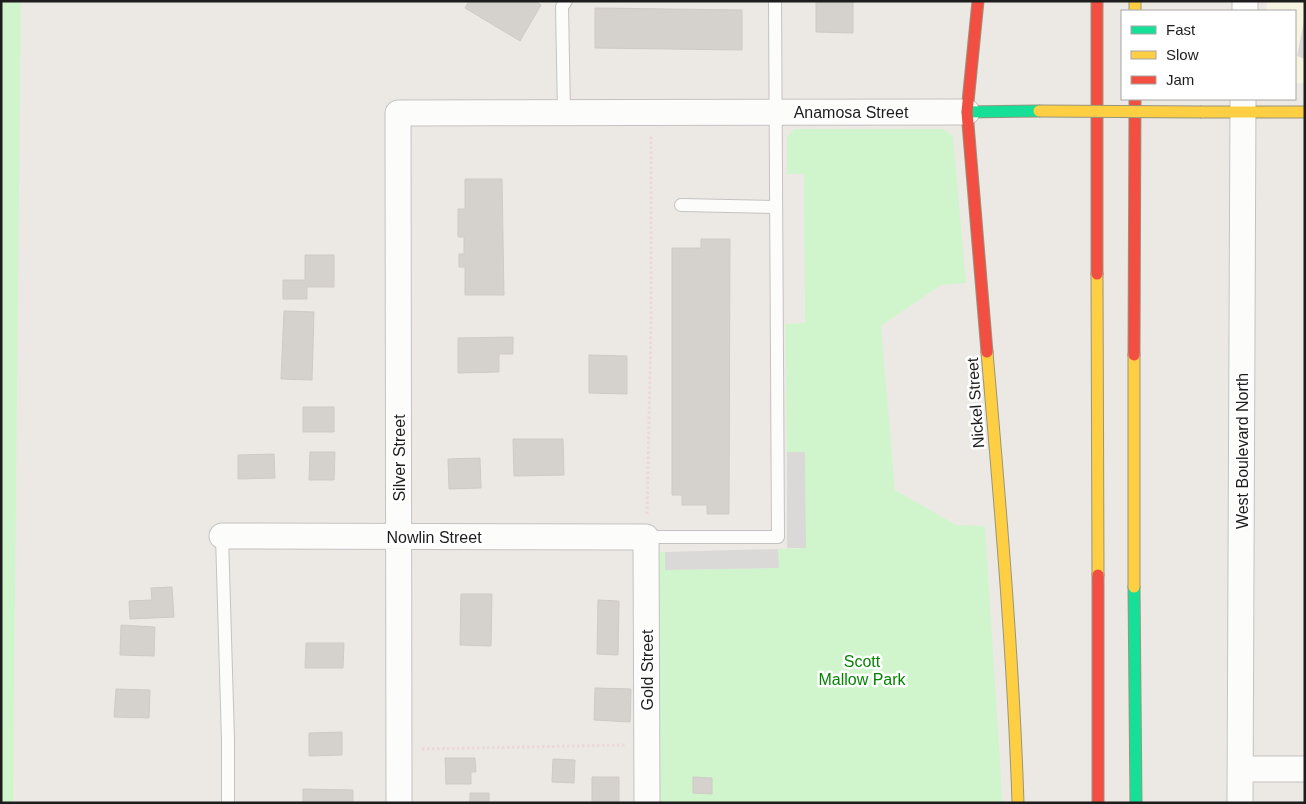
<svg xmlns="http://www.w3.org/2000/svg" width="1306" height="804" font-family="Helvetica,sans-serif">
	<style>
		.education { fill: #f6f3e0 }
		.park { fill: #d0f5cd }
		.parking { fill: #dad9d7 }
		.building { fill: #d5d1cd; stroke: #cfcac6 }
		.lines { fill: none; stroke-linecap: round; stroke-linejoin: round }
		.lane-casing { stroke: #c4c3c1; stroke-width: 14 }
		.street-casing { stroke: #c4c3c1; stroke-width: 27 }
		.fast-casing { stroke: #97957c; stroke-width: 13 }
		.slow-casing { stroke: #97957c; stroke-width: 13 }
		.jam-casing { stroke: #97957c; stroke-width: 13 }
		.path { stroke: #ebd8d7; stroke-width: 3; stroke-dasharray: 2.5 2.5; stroke-linecap: butt }
		.lane { stroke: #fcfcfb; stroke-width: 12 }
		.street { stroke: #fcfcfb; stroke-width: 25 }
		.fast { stroke: #16e098; stroke-width: 11 }
		.slow { stroke: #ffcf43; stroke-width: 11 }
		.jam { stroke: #f24e42; stroke-width: 11 }
		.slow-bridge-casing { stroke: #97957c; stroke-width: 13; stroke-linecap: butt }
		.slow-bridge { stroke: #ffcf43; stroke-width: 11 }
		.labels { text-anchor: middle; stroke-width: 5; stroke-linejoin: round; paint-order: stroke }
		.street-label { font-size: 16px; fill: #1d1d1d; stroke: #fff }
		.park-label { font-size: 16px; fill: #028600; stroke: #fff }
	</style>
	<rect width="100%" height="100%" fill="#ece9e5"/>
	<!-- education -->
	<path class="education" d="M1267 1H1305V83H1295V11H1266Z"/>
	<!-- park -->
	<path class="park" d="M1 1H21L13 803H1Z
		M794 129H943L953 136 966 283 941 285 881 326 895 490 956 525 985 526 1001 778 1002 803H657L655 552H665V570L779 568 778 549 805 548V452H787L785 324 805 323 804 174H787V137Z"/>
	<!-- parking -->
	<path class="parking" d="M1304 1H1305V59L1297 56 1304 21Z
		M787 452H805L806 548H787Z
		M778 549 779 568 665 570V552Z"/>
	<!-- building -->
	<path class="building" d="M469 1H535L541 5 520 41 465 8Z
		M816 1H853V33L816 32Z
		M595 8 742 10V50L595 48Z
		M465 179H502L504 295H465V267H459V254H464V237H458V209H465Z
		M701 239H730L729 514H707V505H682V495H672V248H701Z
		M305 255H334V287H307V299H283V280H305Z
		M284 311 314 312 312 380 281 379Z
		M513 337V354H499V372L458 373V338Z
		M589 355 627 356V394L589 393Z
		M303 407H334V432H303Z
		M513 439H563L564 475 514 476Z
		M310 452H335L334 480H309Z
		M274 454 275 478 238 479V455Z
		M480 458 481 488 449 489 448 459Z
		M172 587 174 617 130 619 129 601 152 600 151 588Z
		M461 594H492L491 646 460 645Z
		M598 600 619 601 618 655 597 654Z
		M121 625 155 627 154 656 120 655Z
		M306 643H344L343 668H305Z
		M595 688 631 689 630 722 594 720Z
		M116 689 150 690 149 718 114 717Z
		M342 732V755L309 756V733Z
		M445 758H475L476 772H471V784H446Z
		M553 759 575 760 574 783 552 782Z
		M592 777H619V803H592Z
		M693 777 712 778V794L693 793Z
		M303 789 353 790V803H303Z
		M470 793H489V803H470Z"/>
	<g class="lines">
		<defs>
			<path id="lane" d="M564 113 562 7 566 1
				M681 205 776 207
				M222 536 228 740V803
				M646 537H778L775 1"/>
			<path id="street" d="M1245 11V1
				M222 536 646 537 647 803
				M1240 769H1305
				M399 803 398 113 967 112
				M1240 803 1243 99"/>
			<path id="fast" d="M967 112 1039 111
				M1134 587 1136 803"/>
			<path id="slow" d="M1135 1V11
				M1202 112H1305
				M1097 274 1098 575
				M987 352C1000 502 1013 653 1018 803
				M1134 587V355"/>
			<path id="jam" d="M978 1 967 112 987 352
				M1097 1V274
				M1134 355 1135 99
				M1098 575V803"/>
		</defs>
		<!-- lane casing -->
		<use href="#lane" class="lane-casing"/>
		<!-- street casing -->
		<use href="#street" class="street-casing"/>
		<!-- fast casing -->
		<use href="#fast" class="fast-casing"/>
		<!-- slow casing -->
		<use href="#slow" class="slow-casing"/>
		<!-- jam casing -->
		<use href="#jam" class="jam-casing"/>
		<!-- path -->
		<path class="path" d="M647 514 651 327V136
			M422 749 626 745"/>
		<!-- lane -->
		<use href="#lane" class="lane"/>
		<!-- street -->
		<use href="#street" class="street"/>
		<!-- fast -->
		<use href="#fast" class="fast"/>
		<!-- slow -->
		<use href="#slow" class="slow"/>
		<!-- jam -->
		<use href="#jam" class="jam"/>
		<defs>
			<path id="slow-bridge" d="M1039 111 1202 112"/>
		</defs>
		<!-- slow-bridge casing -->
		<use href="#slow-bridge" class="slow-bridge-casing"/>
		<!-- slow-bridge -->
		<use href="#slow-bridge" class="slow-bridge"/>
	</g>
	<g class="labels">
		<!-- street labels -->
		<g class="street-label">
			<text x="851" y="118">Anamosa Street</text>
			<text transform="translate(975 403) rotate(-94)" y="6">Nickel Street</text>
			<text transform="translate(1242 451) rotate(-90)" y="6">West Boulevard North</text>
			<text transform="translate(399 458) rotate(-90)" y="6">Silver Street</text>
			<text x="434" y="543">Nowlin Street</text>
			<text transform="translate(647 670) rotate(-90)" y="6">Gold Street</text>
		</g>
		<!-- park labels -->
		<g class="park-label">
			<text x="862" y="667">Scott<tspan x="862" dy="18">Mallow Park</tspan></text>
		</g>
	</g>
	<!-- border -->
	<rect width="1306" height="804" fill="none" stroke="#1d1d1d" stroke-width="5"/>
	<!-- legend -->
	<rect x="1121" y="10" width="175" height="90" fill="#ffffff" stroke="#a5a5a5"/>
	<rect x="1131" y="26" width="25" height="8" fill="#16e098" stroke="#a5a5a5"/>
	<text x="1166" y="35" font-size="15" fill="#1d1d1d">Fast</text>
	<rect x="1131" y="51" width="25" height="8" fill="#ffcf43" stroke="#a5a5a5"/>
	<text x="1166" y="60" font-size="15" fill="#1d1d1d">Slow</text>
	<rect x="1131" y="76" width="25" height="8" fill="#f24e42" stroke="#a5a5a5"/>
	<text x="1166" y="85" font-size="15" fill="#1d1d1d">Jam</text>
</svg>
